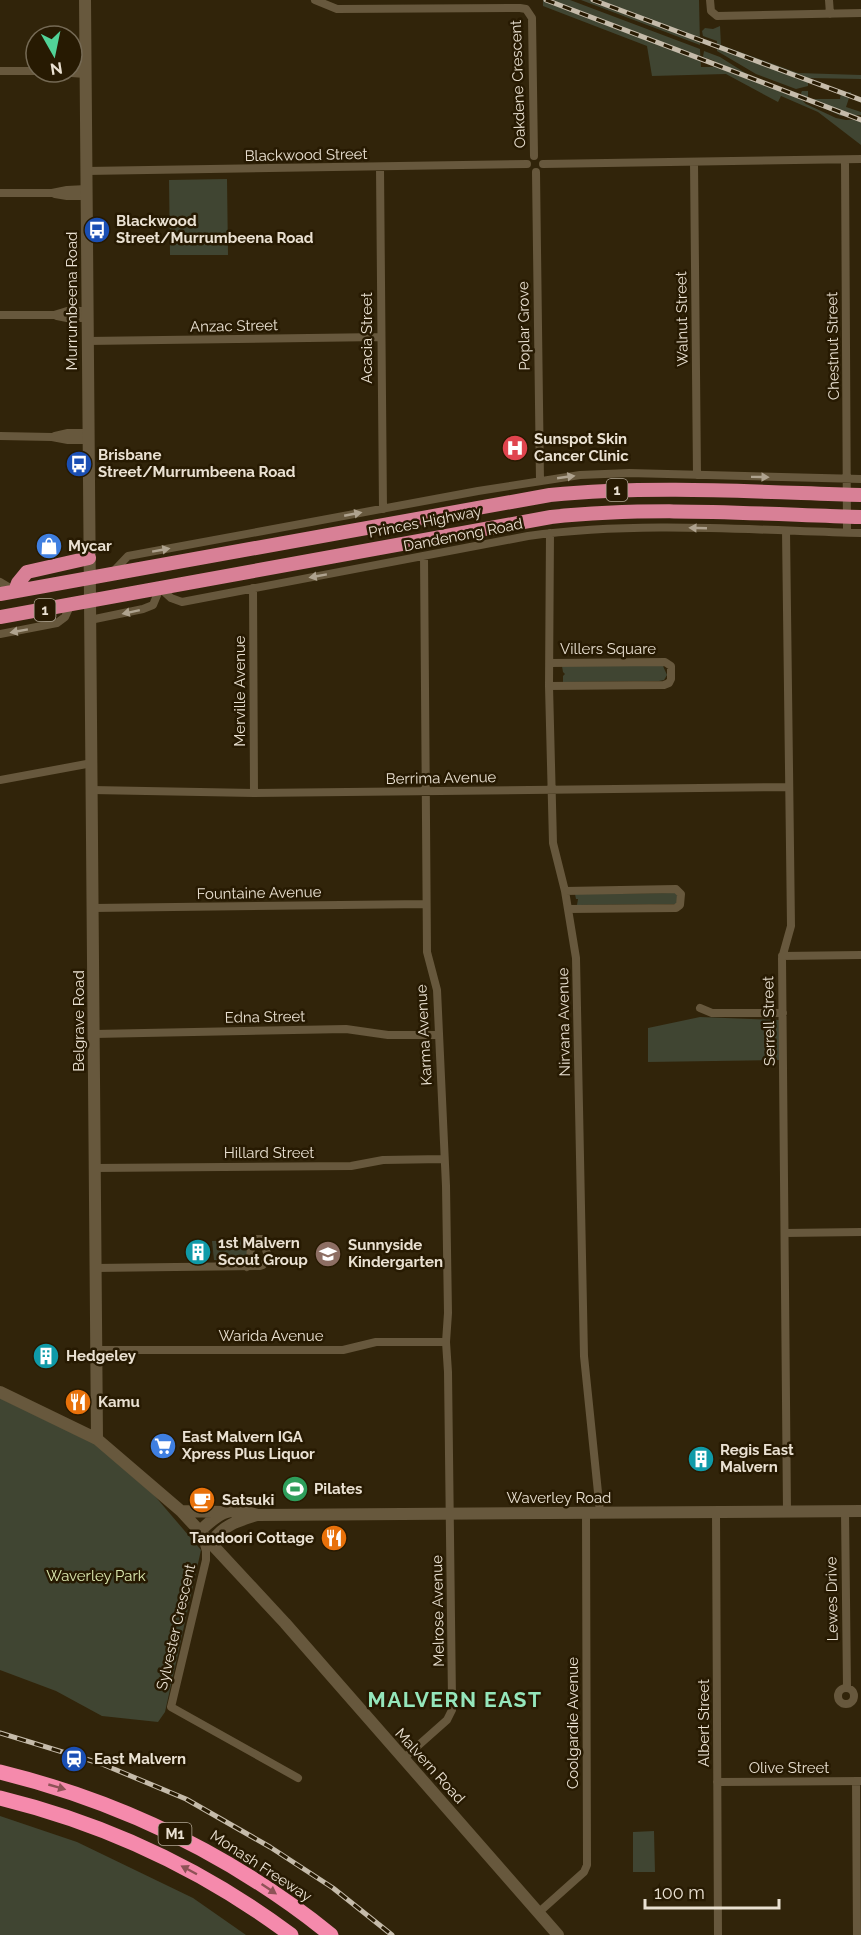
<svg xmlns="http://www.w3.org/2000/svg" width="861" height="1935" font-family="Raleway,sans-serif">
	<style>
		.green { fill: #404532 }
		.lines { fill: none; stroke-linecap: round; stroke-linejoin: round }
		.minor { stroke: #67583d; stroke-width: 8 }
		.secondary { stroke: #67583d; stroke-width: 12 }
		.trunk { stroke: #d88096; stroke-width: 14 }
		.motorway { stroke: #f58aac; stroke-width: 15 }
		.rail-casing { stroke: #c5bbaa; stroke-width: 5 }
		.rail { stroke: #271a02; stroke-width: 3; stroke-dasharray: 9; stroke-linecap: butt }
		.oneway { fill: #afa38f }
		.oneway2 { fill: #8e5257 }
		.labels { text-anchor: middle; stroke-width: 5; stroke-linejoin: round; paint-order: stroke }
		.shield { fill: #271a02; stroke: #b0a594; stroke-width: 1.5 }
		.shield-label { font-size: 14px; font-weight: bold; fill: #eae1d2 }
		.street-label { font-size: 15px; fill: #eae1d2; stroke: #271a02 }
		.poi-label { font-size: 15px; font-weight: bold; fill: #eae1d2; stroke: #271a02; text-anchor: start }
		.park-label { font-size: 15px; fill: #ddebb1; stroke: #271a02 }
		.district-label { font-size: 21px; font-weight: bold; letter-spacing: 1.5px; fill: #95e6bb; stroke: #271a02 }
	</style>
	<rect width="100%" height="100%" fill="#31240a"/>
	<!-- green -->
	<path class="green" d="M543 0H570L700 49 701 67H713L715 61 703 57 704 51 720 57 747 74 796 94 806 104 836 118 846 120 861 119V145L818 112 781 96 778 102 726 74 652 76 647 46 543 6Z
		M581 0H699L700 45Z
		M720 26 721 45 798 73 861 75V79L808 78V86L796 89 756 74 717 51V41L703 36 702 31 705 28 713 29Z
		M802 91H808V99H840L841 92H851L846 107 861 112V115L841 116 804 99 801 93Z
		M227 179 228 255H170L169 180Z
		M562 666H663L667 675 664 680 659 681 563 682V676L565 674 563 672Z
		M673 893H677L678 901 676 904 577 905 578 899H576L575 894Z
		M700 1017 779 1020V1060L648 1062V1028Z
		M248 1240V1261L214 1260 212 1241Z
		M0 1398 95 1444 154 1495 201 1550 165 1712 158 1722 102 1716 56 1691 0 1670Z
		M0 1816 77 1842 193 1898 246 1935H0Z
		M654 1831 655 1872H633V1832Z"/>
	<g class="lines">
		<!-- minor -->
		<path class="minor" d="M315 0 337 9 520 8 526 9 532 18 534 156
			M710 0 711 11 717 16 861 13
			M829 0 830 14
			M72 68 85 67
			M0 71H36
			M58 72 85 74
			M845 160 847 532
			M694 162 697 475
			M543 164 861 159
			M380 168 383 509
			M86 171 527 164
			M536 172 540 481
			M0 193H52L67 190 86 189
			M55 194 67 196H86
			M0 315H54L67 311H88
			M57 316 67 318H88
			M87 341 381 337
			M0 436 52 437 68 440H89
			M55 436 68 433H89
			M786 531 791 926 782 958 787 1511
			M550 533 549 686 553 843 565 891 576 958 584 1356 600 1512
			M111 574 128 556 478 491 580 475 629 473 861 479
			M0 582 15 591
			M253 588 254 793
			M90 620 143 609 153 605 160 588 171 598 182 602 528 536C638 521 750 530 861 533
			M0 634 57 623 65 617 70 606
			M549 686 664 685 669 683 671 679V666L665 662 550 663
			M0 780 92 763
			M92 790 254 793 789 787
			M565 891 676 889 681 894 680 905 676 908 568 909
			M93 908 426 904
			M782 956 861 955
			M700 1008 712 1013H783
			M94 1034 346 1029 388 1035H437
			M95 1168 351 1166 383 1160 443 1159
			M785 1233 861 1232
			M95 1268 260 1266 263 1265 268 1257 263 1239H254C249 1246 251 1257 250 1265L247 1267
			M96 1350H343L376 1342H446
			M716 1511 718 1935
			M845 1511 847 1687
			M201 1534 206 1551V1560L171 1707 298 1778
			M838 1696a8 8 0 1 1 16 0a8 8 0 1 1-16 0Z
			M403 1759 447 1720 452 1710V1700L448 1372 446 1342 448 1313 446 1186 437 990 427 952 424 556
			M856 1781 857 1935
			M717 1782 861 1781
			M538 1913 584 1872 587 1865 586 1513"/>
		<!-- secondary -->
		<path class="secondary" d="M85 0 97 1439
			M0 1392 97 1439 181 1511 285 1623 558 1935
			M181 1511 223 1512
			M200 1531C222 1510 228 1507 258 1515L861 1511
			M211 1543C223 1525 237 1521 257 1515"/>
		<!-- trunk -->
		<path class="trunk" d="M15 591 18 583 27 572 89 558
			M0 594 550 495C653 485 757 492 861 495
			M0 617 551 517C654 506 758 514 861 517"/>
		<!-- motorway -->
		<path class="motorway" d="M0 1772C122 1802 233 1856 331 1935
			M0 1798C106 1824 204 1870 291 1935"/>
		<defs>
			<path id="rail" d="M546 0 861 120
				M593 0 861 100
				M0 1733 102 1764 186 1799 270 1847 333 1888 392 1935"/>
		</defs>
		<!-- rail casing -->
		<use href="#rail" class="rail-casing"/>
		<!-- rail -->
		<use href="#rail" class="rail"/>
	</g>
	<!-- one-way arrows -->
	<defs><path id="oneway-solid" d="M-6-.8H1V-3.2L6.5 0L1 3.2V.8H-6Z" transform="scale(1.5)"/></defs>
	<g class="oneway">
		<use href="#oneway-solid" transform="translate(566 477) rotate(-8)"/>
		<use href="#oneway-solid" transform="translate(760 477) rotate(1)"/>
		<use href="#oneway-solid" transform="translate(353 514) rotate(-11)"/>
		<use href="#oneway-solid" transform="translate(698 528) rotate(-178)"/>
		<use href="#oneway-solid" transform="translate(161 550) rotate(-10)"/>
		<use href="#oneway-solid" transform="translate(318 576) rotate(170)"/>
		<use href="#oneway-solid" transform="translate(131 612) rotate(168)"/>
		<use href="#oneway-solid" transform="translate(19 631) rotate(170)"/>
	</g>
	<g class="oneway2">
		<use href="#oneway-solid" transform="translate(57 1787) rotate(16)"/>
		<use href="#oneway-solid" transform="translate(189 1870) rotate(-152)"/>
		<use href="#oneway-solid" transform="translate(269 1889) rotate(34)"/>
	</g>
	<!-- icons -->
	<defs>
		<symbol id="bus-disc" viewBox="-11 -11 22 22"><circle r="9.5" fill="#1a4fb4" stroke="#271a02"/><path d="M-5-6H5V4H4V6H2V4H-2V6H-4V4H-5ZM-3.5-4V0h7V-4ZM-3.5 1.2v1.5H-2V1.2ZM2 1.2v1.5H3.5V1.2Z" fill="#fff"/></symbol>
		<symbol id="hospital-disc" viewBox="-11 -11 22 22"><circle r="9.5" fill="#e0444e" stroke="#271a02"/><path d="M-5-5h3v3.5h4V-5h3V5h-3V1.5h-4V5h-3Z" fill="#fff"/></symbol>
		<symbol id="shop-disc" viewBox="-11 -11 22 22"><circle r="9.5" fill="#3f7fe0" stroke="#271a02"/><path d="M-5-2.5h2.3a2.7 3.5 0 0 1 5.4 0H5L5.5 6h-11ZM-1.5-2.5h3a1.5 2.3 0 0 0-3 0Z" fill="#fff"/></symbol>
		<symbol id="building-disc" viewBox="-11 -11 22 22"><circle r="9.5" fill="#0f9aa8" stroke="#271a02"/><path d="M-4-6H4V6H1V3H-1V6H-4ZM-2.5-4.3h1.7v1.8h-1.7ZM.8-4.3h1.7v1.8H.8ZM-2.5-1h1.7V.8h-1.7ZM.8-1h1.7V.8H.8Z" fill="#fff"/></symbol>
		<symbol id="school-disc" viewBox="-11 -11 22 22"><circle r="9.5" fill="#8d6e63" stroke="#271a02"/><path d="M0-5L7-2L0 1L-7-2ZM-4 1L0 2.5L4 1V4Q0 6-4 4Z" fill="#fff"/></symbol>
		<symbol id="restaurant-disc" viewBox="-11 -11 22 22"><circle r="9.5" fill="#e8710a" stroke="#271a02"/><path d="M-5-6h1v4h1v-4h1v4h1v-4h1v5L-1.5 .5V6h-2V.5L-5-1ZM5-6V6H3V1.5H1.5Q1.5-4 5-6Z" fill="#fff"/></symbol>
		<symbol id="supermarket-disc" viewBox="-11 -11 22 22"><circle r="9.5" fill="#3f7fe0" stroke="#271a02"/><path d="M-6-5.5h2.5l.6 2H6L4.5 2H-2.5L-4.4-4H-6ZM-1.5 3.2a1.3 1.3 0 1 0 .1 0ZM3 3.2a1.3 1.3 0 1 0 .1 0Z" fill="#fff"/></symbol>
		<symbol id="stadium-disc" viewBox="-11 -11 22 22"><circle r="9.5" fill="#2e9e5b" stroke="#271a02"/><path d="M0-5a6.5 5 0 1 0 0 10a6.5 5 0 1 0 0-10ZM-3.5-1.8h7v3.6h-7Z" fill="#fff"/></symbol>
		<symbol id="cafe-disc" viewBox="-11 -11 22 22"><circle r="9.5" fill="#e8710a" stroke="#271a02"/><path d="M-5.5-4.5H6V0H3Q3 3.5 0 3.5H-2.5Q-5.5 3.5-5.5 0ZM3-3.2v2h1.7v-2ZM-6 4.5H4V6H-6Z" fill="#fff"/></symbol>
		<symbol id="station-disc" viewBox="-11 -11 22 22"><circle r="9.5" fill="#1a4fb4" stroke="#271a02"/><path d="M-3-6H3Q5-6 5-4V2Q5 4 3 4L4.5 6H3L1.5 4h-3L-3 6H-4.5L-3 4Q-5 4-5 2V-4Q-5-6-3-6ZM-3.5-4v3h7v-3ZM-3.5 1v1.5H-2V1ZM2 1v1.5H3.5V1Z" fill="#fff"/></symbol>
	</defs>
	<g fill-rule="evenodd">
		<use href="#bus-disc" x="82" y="215" width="30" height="30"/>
		<use href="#hospital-disc" x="500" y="433" width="30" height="30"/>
		<use href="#bus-disc" x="64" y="449" width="30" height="30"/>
		<use href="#shop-disc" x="34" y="531" width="30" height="30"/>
		<use href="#building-disc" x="183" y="1237" width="30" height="30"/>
		<use href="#school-disc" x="313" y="1239" width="30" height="30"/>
		<use href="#building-disc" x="31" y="1341" width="30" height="30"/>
		<use href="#restaurant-disc" x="63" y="1387" width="30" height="30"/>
		<use href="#supermarket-disc" x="148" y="1431" width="30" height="30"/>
		<use href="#building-disc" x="686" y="1444" width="30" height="30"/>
		<use href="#stadium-disc" x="280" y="1474" width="30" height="30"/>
		<use href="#cafe-disc" x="187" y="1485" width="30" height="30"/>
		<use href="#restaurant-disc" x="319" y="1523" width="30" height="30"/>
		<use href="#station-disc" x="59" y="1744" width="30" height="30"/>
	</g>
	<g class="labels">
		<!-- shield labels -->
		<g class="shield">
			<rect x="606.5" y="479" width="21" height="22" rx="4.5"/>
			<rect x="34.5" y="599" width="21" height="22" rx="4.5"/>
			<rect x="158.5" y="1823" width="33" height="22" rx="4.5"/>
		</g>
		<g class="shield-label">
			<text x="617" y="495">1</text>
			<text x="45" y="615">1</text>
			<text x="175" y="1839">M1</text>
		</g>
		<!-- street labels -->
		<g class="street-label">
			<text transform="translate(518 84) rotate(-92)" y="5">Oakdene Crescent</text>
			<text transform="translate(306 155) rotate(-1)" y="5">Blackwood Street</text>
			<text transform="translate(72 301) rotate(-90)" y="5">Murrumbeena Road</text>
			<text transform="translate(682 319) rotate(-91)" y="5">Walnut Street</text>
			<text transform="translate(234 326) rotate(-1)" y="5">Anzac Street</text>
			<text transform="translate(524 326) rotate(-91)" y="5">Poplar Grove</text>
			<text transform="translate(367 338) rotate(-90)" y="5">Acacia Street</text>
			<text transform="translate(833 346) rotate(-91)" y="5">Chestnut Street</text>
			<text transform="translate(425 522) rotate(-11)" y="5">Princes Highway</text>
			<text transform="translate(463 535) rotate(-11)" y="5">Dandenong Road</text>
			<text x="608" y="654">Villers Square</text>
			<text transform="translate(240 691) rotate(-90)" y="5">Merville Avenue</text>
			<text transform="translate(441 778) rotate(-1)" y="5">Berrima Avenue</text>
			<text transform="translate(259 893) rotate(-1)" y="5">Fountaine Avenue</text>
			<text transform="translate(265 1017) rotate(-1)" y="5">Edna Street</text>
			<text transform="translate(79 1021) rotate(-90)" y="5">Belgrave Road</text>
			<text transform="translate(769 1021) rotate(-91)" y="5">Serrell Street</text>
			<text transform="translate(564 1022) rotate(-91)" y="5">Nirvana Avenue</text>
			<text transform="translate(424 1035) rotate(-93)" y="5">Karma Avenue</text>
			<text x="269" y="1158">Hillard Street</text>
			<text x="271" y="1341">Warida Avenue</text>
			<text x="559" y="1503">Waverley Road</text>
			<text transform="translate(832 1599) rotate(-91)" y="5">Lewes Drive</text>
			<text transform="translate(438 1611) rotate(-91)" y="5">Melrose Avenue</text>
			<text transform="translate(176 1627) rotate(-77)" y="5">Sylvester Crescent</text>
			<text transform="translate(573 1723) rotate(-90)" y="5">Coolgardie Avenue</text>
			<text transform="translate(704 1723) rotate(-90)" y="5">Albert Street</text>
			<text transform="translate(430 1766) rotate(48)" y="5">Malvern Road</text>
			<text x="789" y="1773">Olive Street</text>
			<text transform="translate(261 1866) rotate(33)" y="5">Monash Freeway</text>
		</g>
		<!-- poi labels -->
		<g class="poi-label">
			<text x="116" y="226">Blackwood<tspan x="116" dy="17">Street/Murrumbeena Road</tspan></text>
			<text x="534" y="444">Sunspot Skin<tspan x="534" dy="17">Cancer Clinic</tspan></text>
			<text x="98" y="460">Brisbane<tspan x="98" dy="17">Street/Murrumbeena Road</tspan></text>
			<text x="68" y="551">Mycar</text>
			<text x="218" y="1248">1st Malvern<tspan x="218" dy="17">Scout Group</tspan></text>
			<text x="348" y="1250">Sunnyside<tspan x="348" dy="17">Kindergarten</tspan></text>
			<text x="66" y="1361">Hedgeley</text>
			<text x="98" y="1407">Kamu</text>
			<text x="182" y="1442">East Malvern IGA<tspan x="182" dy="17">Xpress Plus Liquor</tspan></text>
			<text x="720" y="1455">Regis East<tspan x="720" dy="17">Malvern</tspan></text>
			<text x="314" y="1494">Pilates</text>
			<text x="222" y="1505">Satsuki</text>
			<text x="314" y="1543" text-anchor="end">Tandoori Cottage</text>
			<text x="94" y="1764">East Malvern</text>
		</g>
		<!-- park labels -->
		<g class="park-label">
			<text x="96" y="1581">Waverley Park</text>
		</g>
		<!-- district labels -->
		<g class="district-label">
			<text x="455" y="1707">MALVERN EAST</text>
		</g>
	</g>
	<!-- north arrow -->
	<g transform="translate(54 54) rotate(171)"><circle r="28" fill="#271a02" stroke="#756a55" stroke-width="1.5"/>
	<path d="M0-4.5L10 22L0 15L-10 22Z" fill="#51d398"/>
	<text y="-9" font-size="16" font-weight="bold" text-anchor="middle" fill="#eae1d2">N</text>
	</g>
	<!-- scale -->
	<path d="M645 1899v9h134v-9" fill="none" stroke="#eae1d2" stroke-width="3"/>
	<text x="654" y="1899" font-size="18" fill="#eae1d2" stroke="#271a02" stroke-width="4.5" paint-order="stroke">100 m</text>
</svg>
